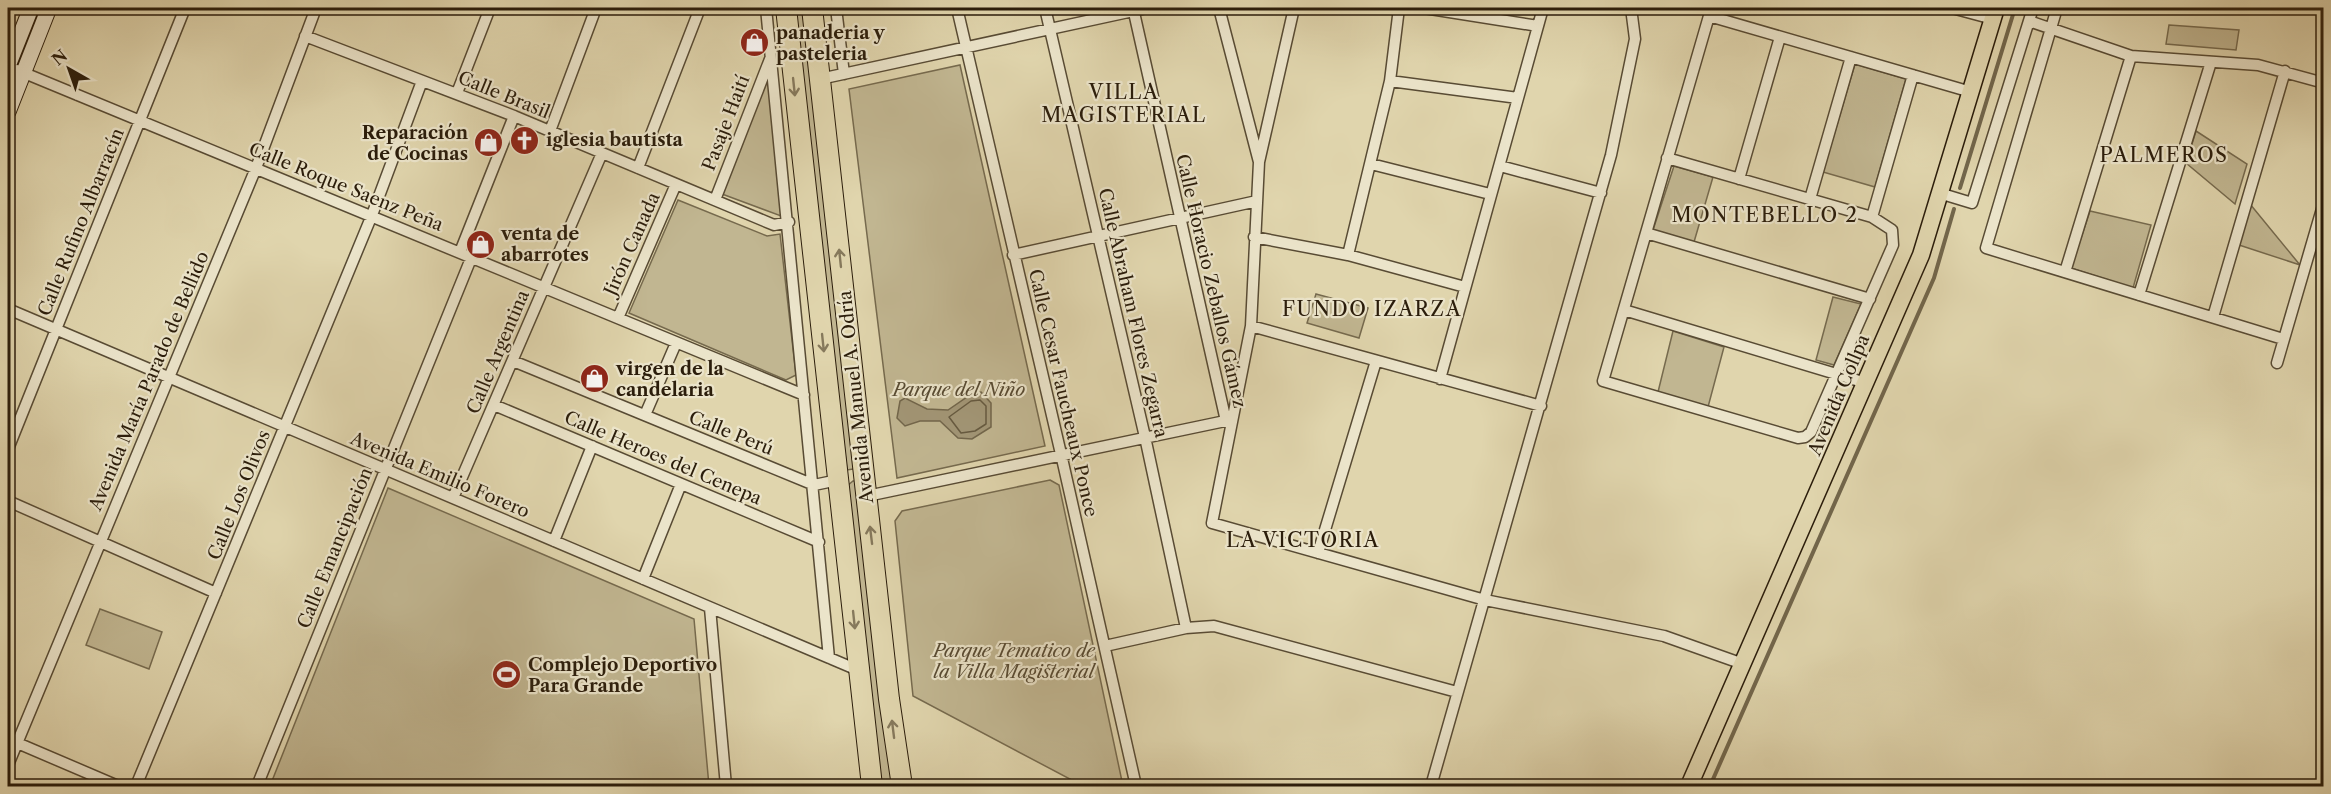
<svg xmlns="http://www.w3.org/2000/svg" width="2331" height="794" font-family="'Libre Caslon Text',serif">
	<style>
		.green { fill: #c1b691; stroke: #766a4e; stroke-width: 1.5 }
		.water { fill: #a29676; stroke: #72664b; stroke-width: 1.5 }
		.lines { fill: none; stroke-linecap: round; stroke-linejoin: round }
		.shore { stroke: #665a40; stroke-width: 1.5 }
		.stream { stroke: #72664b; stroke-width: 4 }
		.street-casing { stroke: #584b34; stroke-width: 13 }
		.secondary-casing { stroke: #2b1d0b; stroke-width: 17 }
		.primary-casing { stroke: #2b1d0b; stroke-width: 19 }
		.highway-casing { stroke: #2b1d0b; stroke-width: 22 }
		.street { stroke: #ebe4ca; stroke-width: 10 }
		.secondary { stroke: #ebe4ca; stroke-width: 15 }
		.primary { stroke: #e0d5ad; stroke-width: 16 }
		.highway { stroke: #e0d5ad; stroke-width: 20 }
		.oneway { stroke: #86795c }
		.labels { text-anchor: middle; stroke-width: 4.5; stroke-linejoin: round; paint-order: stroke }
		.poi-label { font-size: 18px; font-weight: bold; fill: #2b1d0b; stroke: #ebe4ca; text-anchor: start }
		.street-label { font-size: 18px; fill: #2b1d0b; stroke: #ebe4ca }
		.park-label { font-size: 18px; font-style: italic; fill: #584b33; stroke: #ebe4ca }
		.neighbourhood-label { font-size: 20px; letter-spacing: 1.5px; fill: #2b1d0b; stroke: #ebe4ca }
	</style>
	<rect width="100%" height="100%" fill="#e0d5ad"/>
	<filter id="stains"><feTurbulence type="fractalNoise" baseFrequency=".00333" numOctaves="4"/><feColorMatrix values="0 0 0 0 .2 0 0 0 0 .09 0 0 0 0 .02 0 0 0 .5 -.17"/></filter>
	<radialGradient id="worn" r=".72"><stop offset=".6" stop-color="#630" stop-opacity="0"/><stop offset="1" stop-color="#630" stop-opacity=".3"/></radialGradient>
	<!-- green -->
	<path class="green" d="M792 8H804L856 465 853 469 847 470Z
		M2169 25 2239 30 2236 50 2166 44Z
		M1855 64 1906 79 1875 187 1823 172Z
		M960 65 1045 446 897 478 849 89Z
		M768 76 781 216 722 194Z
		M2196 131 2247 164 2235 204 2186 163Z
		M1674 166 1713 177 1694 242 1653 230Z
		M678 200 767 236 780 234 796 375 786 380 629 313Z
		M2250 204 2300 265 2239 245Z
		M2090 211 2151 225 2133 288 2071 268Z
		M1316 294 1368 308 1359 338 1307 323Z
		M1833 297 1861 304 1834 365 1816 360Z
		M1673 331 1724 347 1708 407 1658 392Z
		M1050 480 1059 485 1123 786H1083L913 696 895 521 902 511Z
		M853 481H856L893 786H879L847 486Z
		M388 488 694 619 709 786H270Z
		M100 609 162 632 149 669 86 645Z"/>
	<!-- water -->
	<path class="water" d="M981 392 991 403V427L972 439 958 438 940 421H920L905 426 897 418 900 401 905 398 927 409 948 410 970 395Z"/>
	<g class="lines">
		<!-- shore -->
		<path class="shore" d="M980 400 986 406V424L975 431 961 433 949 417 971 401Z"/>
		<!-- stream -->
		<path class="stream" d="M1960 188 2015 8
			M1710 786 1934 278 1954 209"/>
		<defs>
			<path id="street" d="M766 8 829 658
				M836 8 844 74
				M957 8 1061 454 1136 786
				M1045 8 1145 437 1186 628
				M1133 8 1226 421
				M1219 8 1259 162 1251 326
				M1424 8 1538 26
				M1952 8 1993 19
				M2057 8 1986 248 2283 339
				M2138 8H2139
				M2029 21 2131 56 2258 65 2324 83
				M305 36 514 116 774 225 789 222
				M17 70 804 395
				M820 79 1147 8
				M1390 81 1518 98
				M457 93 490 8
				M550 131 596 8
				M1667 158 1872 217 1892 230 1893 245 1811 432 1805 437 1798 438 1603 381 1709 16 1971 92
				M1259 162 1294 8
				M1371 164 1490 194
				M1500 166 1601 193
				M638 168 700 8
				M1739 179 1780 37
				M1939 193 1972 203 2033 8
				M1810 199 1851 57
				M715 200 770 59
				M1872 217 1913 75
				M1646 233 1870 299
				M1254 237 1348 255 1465 287
				M460 252 514 116
				M1013 255 1257 201
				M1348 255 1390 81 1399 8
				M2065 272 2131 56
				M2139 295 2211 62
				M8 309 860 671
				M1624 310 1866 383
				M2213 317 2285 71
				M618 318 676 184
				M513 361 814 485 838 480
				M2277 363 2324 202
				M1440 379 1543 8
				M494 405 819 542
				M1541 406 1251 326 1212 523 1485 600 1664 636 1743 664
				M645 415 676 343
				M8 449 185 8
				M867 496 1230 420
				M453 498 602 153
				M8 501 216 593
				M554 541 592 446
				M1318 553 1376 361
				M643 579 681 484
				M710 608 726 786
				M1105 646 1186 628 1214 626 1457 692
				M8 739 118 786
				M8 765 256 168 316 8
				M136 786 372 215 422 81
				M257 786 472 256
				M1431 786 1611 155 1635 39 1631 8"/>
			<path id="secondary" d="M8 66 31 8
				M8 112 49 8"/>
			<path id="primary" d="M1689 786 1921 255 1996 8"/>
			<path id="highway" d="M786 8 872 786
				M812 8 889 699 902 786"/>
		</defs>
		<!-- street casing -->
		<use href="#street" class="street-casing"/>
		<!-- secondary casing -->
		<use href="#secondary" class="secondary-casing"/>
		<!-- primary casing -->
		<use href="#primary" class="primary-casing"/>
		<!-- highway casing -->
		<use href="#highway" class="highway-casing"/>
		<!-- street -->
		<use href="#street" class="street"/>
		<!-- secondary -->
		<use href="#secondary" class="secondary"/>
		<!-- primary -->
		<use href="#primary" class="primary"/>
		<!-- highway -->
		<use href="#highway" class="highway"/>
	</g>
	<!-- one-way arrows -->
	<defs><path id="oneway-shaft" d="M-6 0H5M1.5-3L5.5 0L1.5 3" fill="none" stroke-width="1.6" stroke-linecap="round" stroke-linejoin="round" transform="scale(1.5)"/></defs>
	<g class="oneway">
		<use href="#oneway-shaft" transform="translate(794 87) rotate(84)"/>
		<use href="#oneway-shaft" transform="translate(840 258) rotate(-96)"/>
		<use href="#oneway-shaft" transform="translate(823 343) rotate(84)"/>
		<use href="#oneway-shaft" transform="translate(871 535) rotate(-97)"/>
		<use href="#oneway-shaft" transform="translate(854 620) rotate(84)"/>
		<use href="#oneway-shaft" transform="translate(893 729) rotate(-97)"/>
	</g>
	<!-- icons -->
	<defs>
		<symbol id="shop-disc" viewBox="-11 -11 22 22"><circle r="9.5" fill="#8f2418" stroke="#ebe4ca"/><path d="M-5-2.5h2.3a2.7 3.5 0 0 1 5.4 0H5L5.5 6h-11ZM-1.5-2.5h3a1.5 2.3 0 0 0-3 0Z" fill="#fff"/></symbol>
		<symbol id="church-disc" viewBox="-11 -11 22 22"><circle r="9.5" fill="#8f2418" stroke="#ebe4ca"/><path d="M-1.2-6h2.4v3.5h3.3v2.4h-3.3V6h-2.4V-.1h-3.3v-2.4h3.3Z" fill="#fff"/></symbol>
		<symbol id="stadium-disc" viewBox="-11 -11 22 22"><circle r="9.5" fill="#8f2418" stroke="#ebe4ca"/><path d="M0-5a6.5 5 0 1 0 0 10a6.5 5 0 1 0 0-10ZM-3.5-1.8h7v3.6h-7Z" fill="#fff"/></symbol>
	</defs>
	<g fill-rule="evenodd">
		<use href="#shop-disc" x="738" y="26" width="33" height="33"/>
		<use href="#church-disc" x="508" y="124" width="33" height="33"/>
		<use href="#shop-disc" x="472" y="126" width="33" height="33"/>
		<use href="#shop-disc" x="464" y="228" width="33" height="33"/>
		<use href="#shop-disc" x="578" y="362" width="33" height="33"/>
		<use href="#stadium-disc" x="490" y="658" width="33" height="33"/>
	</g>
	<g class="labels">
		<!-- poi labels -->
		<g class="poi-label">
			<text x="776" y="39">panaderia y<tspan x="776" dy="21">pasteleria</tspan></text>
			<text x="468" y="139" text-anchor="end">Reparación<tspan x="468" dy="21">de Cocinas</tspan></text>
			<text x="546" y="146">iglesia bautista</text>
			<text x="501" y="240">venta de<tspan x="501" dy="21">abarrotes</tspan></text>
			<text x="616" y="375">virgen de la<tspan x="616" dy="21">candelaria</tspan></text>
			<text x="528" y="671">Complejo Deportivo<tspan x="528" dy="21">Para Grande</tspan></text>
		</g>
		<!-- street labels -->
		<g class="street-label">
			<text transform="translate(504 95) rotate(22)" y="6">Calle Brasil</text>
			<text transform="translate(726 123) rotate(-69)" y="6">Pasaje Haití</text>
			<text transform="translate(346 187) rotate(22)" y="6">Calle Roque Saenz Peña</text>
			<text transform="translate(81 222) rotate(-68)" y="6">Calle Rufino Albarracín</text>
			<text transform="translate(632 244) rotate(-66)" y="6">Jirón Canada</text>
			<text transform="translate(1211 281) rotate(77)" y="6">Calle Horacio Zeballos Gámez</text>
			<text transform="translate(1133 313) rotate(77)" y="6">Calle Abraham Flores Zegarra</text>
			<text transform="translate(498 352) rotate(-67)" y="6">Calle Argentina</text>
			<text transform="translate(149 381) rotate(-67)" y="6">Avenida María Parado de Bellido</text>
			<text transform="translate(1063 393) rotate(77)" y="6">Calle Cesar Faucheaux Ponce</text>
			<text transform="translate(1839 395) rotate(-67)" y="6">Avenida Collpa</text>
			<text transform="translate(856 397) rotate(-96)" y="6">Avenida Manuel A. Odría</text>
			<text transform="translate(731 433) rotate(22)" y="6">Calle Perú</text>
			<text transform="translate(663 458) rotate(23)" y="6">Calle Heroes del Cenepa</text>
			<text transform="translate(440 475) rotate(23)" y="6">Avenida Emilio Forero</text>
			<text transform="translate(239 495) rotate(-68)" y="6">Calle Los Olivos</text>
			<text transform="translate(335 548) rotate(-68)" y="6">Calle Emancipación</text>
		</g>
		<!-- park labels -->
		<g class="park-label">
			<text x="959" y="396">Parque del Niño</text>
			<text x="1014" y="657">Parque Tematico de<tspan x="1014" dy="21">la Villa Magisterial</tspan></text>
		</g>
		<!-- neighbourhood labels -->
		<g class="neighbourhood-label">
			<text x="1124" y="99">VILLA<tspan x="1124" dy="23">MAGISTERIAL</tspan></text>
			<text x="2164" y="162">PALMEROS</text>
			<text x="1765" y="222">MONTEBELLO 2</text>
			<text x="1372" y="316">FUNDO IZARZA</text>
			<text x="1303" y="547">LA VICTORIA</text>
		</g>
	</g>
	<!-- margin -->
	<rect width="2331" height="794" fill="none" stroke="#e0d5ad" stroke-width="30"/>
	<rect x="9" y="9" width="2313" height="776" fill="none" stroke="#2b1d0b" stroke-width="3"/>
	<rect x="15" y="15" width="2301" height="764" fill="none" stroke="#2b1d0b" stroke-width="1.5"/>
	<!-- north arrow -->
	<g transform="translate(69 69) rotate(320)" stroke="#ebe4ca" stroke-width="4.5" paint-order="stroke">
	<path d="M0-4.5L10 22L0 15L-10 22Z" fill="#2b1d0b"/>
	<text y="-9" font-size="16" font-weight="bold" text-anchor="middle" fill="#2b1d0b">N</text>
	</g>
	<rect width="100%" height="100%" filter="url(#stains)"/>
	<rect width="100%" height="100%" fill="url(#worn)"/>
</svg>
